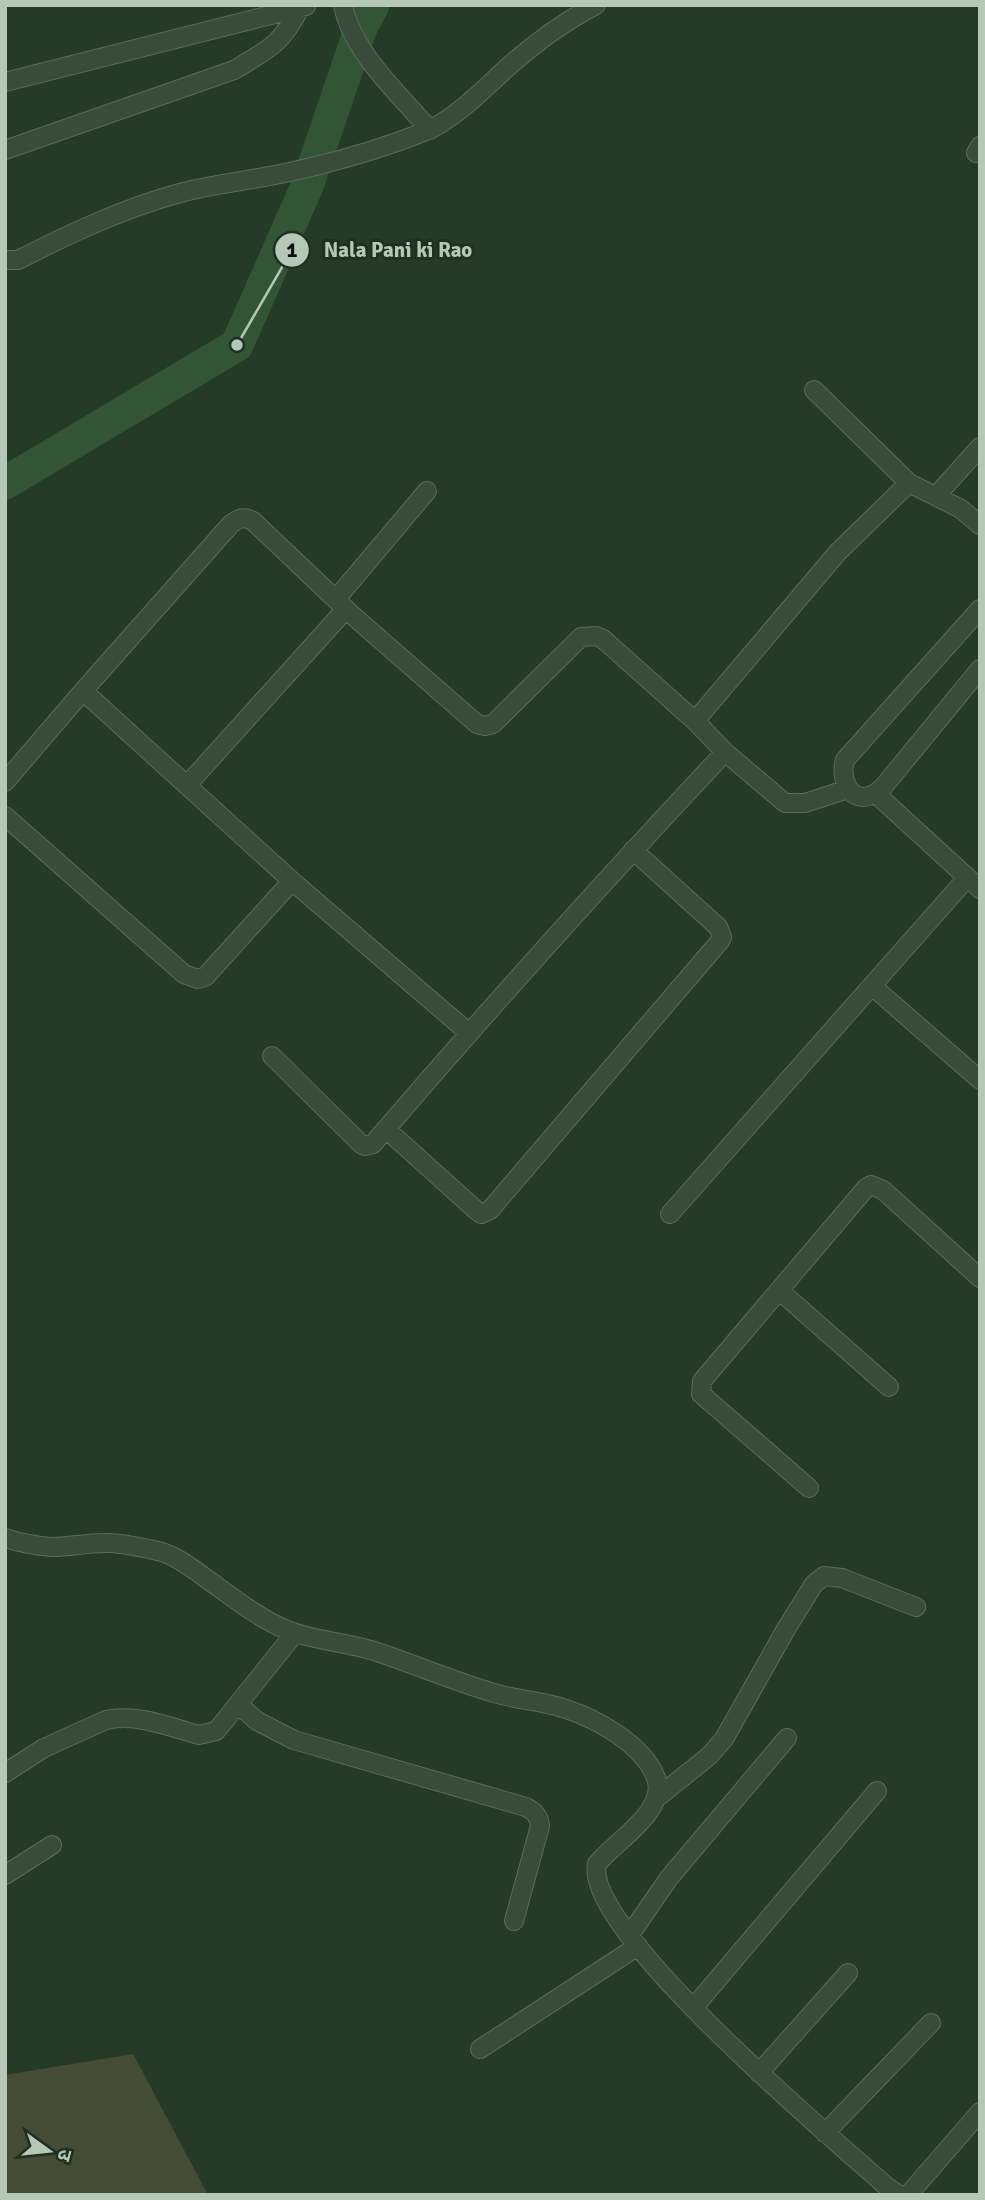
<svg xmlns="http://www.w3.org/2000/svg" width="985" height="2200" font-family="Signika,'Noto Sans Devanagari',sans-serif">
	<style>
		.green { fill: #444c36 }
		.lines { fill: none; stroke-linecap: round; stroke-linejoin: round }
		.river { stroke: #325635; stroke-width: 33 }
		.minor-casing { stroke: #5a6c5c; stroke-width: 20 }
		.minor { stroke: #394b3b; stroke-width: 18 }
		.leader { fill: none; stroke: #b5c7b7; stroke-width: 2.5 }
		.callout-dot { fill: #b5c7b7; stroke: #1e3020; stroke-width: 2.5 }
		.mark-label { font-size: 21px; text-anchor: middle; font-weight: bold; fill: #111 }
		.callout-label { font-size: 21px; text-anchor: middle; font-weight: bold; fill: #b5c7b7; stroke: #1e3020; stroke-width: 6; stroke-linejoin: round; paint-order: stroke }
	</style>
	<rect width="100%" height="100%" fill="#263b27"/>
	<!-- green -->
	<path class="green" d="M133 2054 208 2195H5V2075Z"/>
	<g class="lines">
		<!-- river -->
		<path class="river" d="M5 483 237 345 307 186 360 30 373 5"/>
		<defs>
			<path id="minor" d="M343 5C352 52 399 94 430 130
				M5 82 306 6
				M5 150 234 70C269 49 282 44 301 6
				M976 153 980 146
				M5 260H18C69 234 124 208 180 193 217 183 256 180 294 171 339 161 384 148 426 131 453 121 488 85 509 66 535 43 565 21 596 5
				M814 390 909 483 961 509 980 525
				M937 495 980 447
				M336 599 427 491
				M980 609 845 760C840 776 848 802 869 796 875 794 880 790 884 786L980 669
				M83 691 292 881 469 1033
				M695 721 838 552 909 483
				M5 782 83 691 231 524C239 518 244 516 253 521L351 614 477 724 485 726 493 724 581 637 596 636 603 639 695 721 725 752 785 803H805L848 789
				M188 784 346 609
				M875 793 980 889
				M5 816 184 974 198 979 205 977 292 881
				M872 986 980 1080
				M272 1056 361 1144 365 1146 373 1144C487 1011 605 880 725 752
				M386 1129 477 1211 481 1214 490 1210 720 941 722 937 718 927 633 850
				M670 1214 967 878
				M780 1291 889 1387
				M809 1488 701 1394 702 1381 866 1188 871 1185 883 1190 980 1278
				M5 1538C21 1543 35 1546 52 1547 71 1547 90 1542 110 1543 127 1544 145 1548 162 1552 178 1557 193 1569 207 1579 232 1597 258 1618 287 1630 315 1641 346 1642 374 1651 414 1664 453 1681 494 1693 517 1700 543 1701 566 1709 597 1719 644 1745 656 1778 668 1811 615 1841 597 1864 582 1928 835 2140 886 2186L899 2195
				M238 1704 257 1721 294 1740 526 1807C535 1812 539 1816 540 1826L514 1921
				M5 1773 44 1748 106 1720C137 1713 170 1727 199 1735L216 1731 222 1724 295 1633
				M658 1797 709 1756 724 1739 786 1629 814 1584 824 1576 842 1578 916 1607
				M5 1875 52 1845
				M629 1936 669 1878 787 1738
				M694 2007 877 1791
				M480 2049 638 1946
				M759 2073 848 1973
				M825 2133 931 2023
				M908 2195 980 2112"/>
		</defs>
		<!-- minor casing -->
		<use href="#minor" class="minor-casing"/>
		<!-- minor -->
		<use href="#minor" class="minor"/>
	</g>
	<!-- callouts -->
	<path class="leader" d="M237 345L292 250"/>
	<g class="callout-dot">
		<circle cx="237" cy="345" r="7"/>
		<circle cx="292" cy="250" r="18"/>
	</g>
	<g class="mark-label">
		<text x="292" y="257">1</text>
	</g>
	<g class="callout-label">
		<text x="398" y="257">Nala Pani ki Rao</text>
	</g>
	<!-- border -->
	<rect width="985" height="2200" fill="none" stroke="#b5c7b7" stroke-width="14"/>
	<!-- north arrow -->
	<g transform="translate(49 2151) rotate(105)" stroke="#1e3020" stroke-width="5" paint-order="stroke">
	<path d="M0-5L12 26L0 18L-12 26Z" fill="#b5c7b7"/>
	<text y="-10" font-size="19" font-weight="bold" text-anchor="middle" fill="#b5c7b7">उ</text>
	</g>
</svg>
